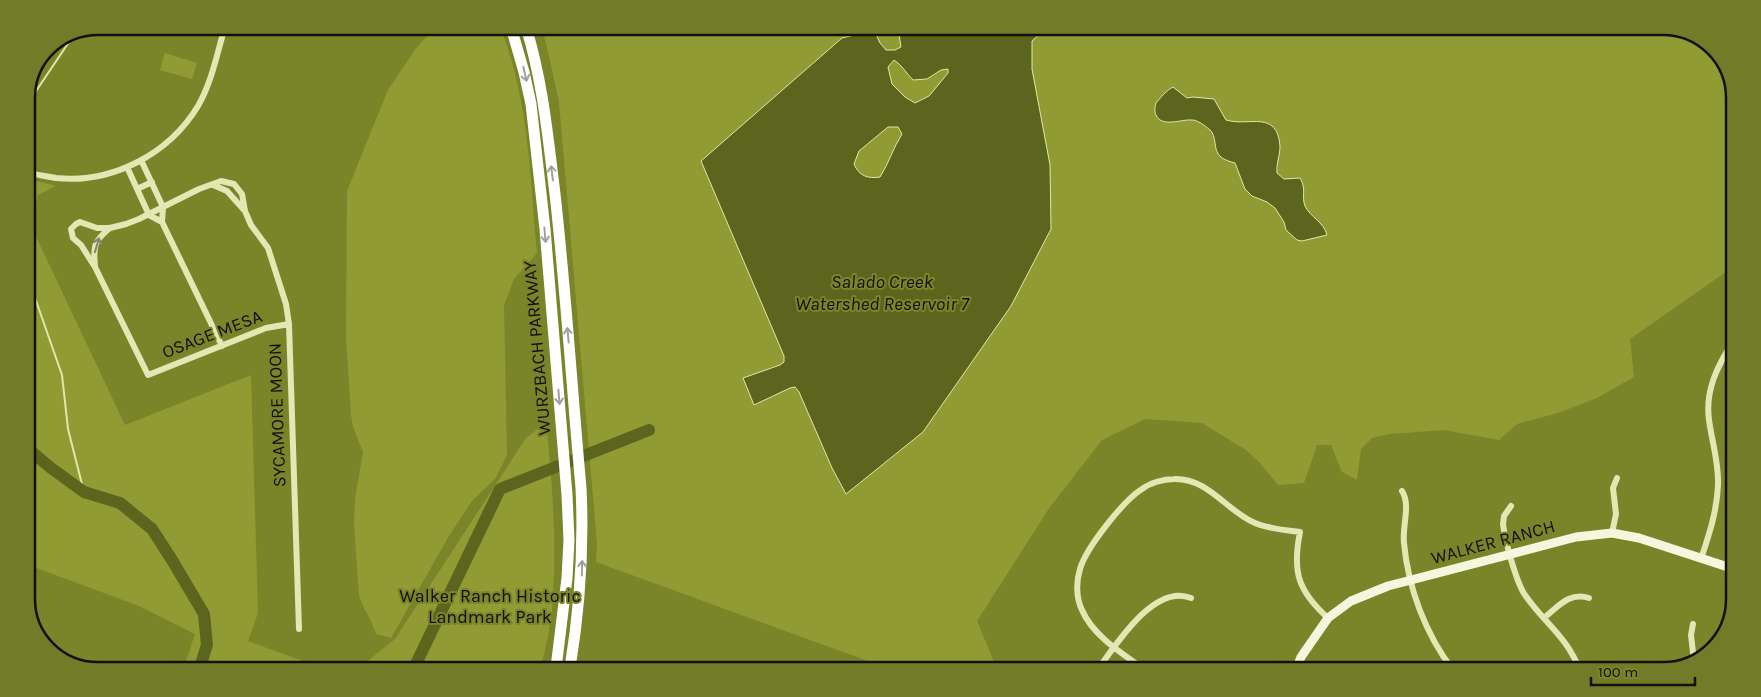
<svg xmlns="http://www.w3.org/2000/svg" width="1761" height="697" font-family="Karla,sans-serif">
	<style>
		.green { fill: #919b34 }
		.water { fill: #5c651d; stroke: #e1e7a9; fill-rule: evenodd }
		.lines { fill: none; stroke-linecap: round; stroke-linejoin: round }
		.stream { stroke: #e1e7a9; stroke-width: 2 }
		.river { stroke: #5c651d; stroke-width: 12 }
		.street { stroke: #e2e7b4; stroke-width: 6 }
		.secondary { stroke: #f3f7dd; stroke-width: 9 }
		.highway { stroke: #fff; stroke-width: 11 }
		.oneway { stroke: #a0a0a0 }
		.oneway2 { stroke: #84876b }
		.labels { text-anchor: middle; stroke-width: 4; stroke-linejoin: round; paint-order: stroke }
		.street-label { font-size: 18px; fill: #111; stroke: #7a8429 }
		.park-label { font-size: 18px; fill: #111; stroke: #7a8429 }
		.water-label { font-size: 19px; font-style: italic; fill: #111; stroke: #7a8429 }
		.rim { fill: none; stroke: #111; stroke-width: 2.5 }
	</style>
	<rect width="100%" height="100%" fill="#7a8429"/>
	<!-- green -->
	<path class="green" d="M435 27H500C529 98 530 178 537 253L514 279 504 305 507 455 495 479 472 501 449 536 391 638 376 634 371 621 363 606 359 595 354 526 355 499 363 452 353 427 351 415 346 339 347 191 388 90 417 47Z
		M541 27 1687 30 1720 54 1735 93 1733 267 1630 339 1634 377 1597 398 1558 413 1517 424 1499 440 1444 430 1390 434 1372 438 1361 449 1357 480 1342 472 1331 445H1317L1304 483 1278 485 1259 462 1246 450 1202 423 1145 419 1102 440 1050 507 977 621 997 669H890L596 562 597 544 559 102 547 47Z
		M165 53 197 63 192 79 160 70Z
		M26 178 56 186 38 195 31 226 125 425 251 375 258 613 248 641 319 667H184L195 634 139 606 26 564Z
		M546 423C553 486 557 548 552 611 550 630 545 649 541 668H359L395 639 526 438Z"/>
	<!-- water -->
	<path class="water" d="M902 28 1045 29 1032 41V69L1050 165 1051 229 1011 306 923 432 846 494 832 468 799 392 795 387 790 388 754 405 743 378 780 365 784 362V356L701 161 842 38 874 30 880 43 886 50H895L901 47 899 34ZM894 60C902 65 906 73 913 80L927 79 941 70 948 69V73L929 96 915 103 905 97 892 84 888 67ZM888 127H898L902 134C893 148 889 163 880 177 868 179 859 176 854 164L859 151Z
		M1173 87 1187 98 1193 97 1214 99 1226 120C1249 127 1277 109 1280 146 1280 156 1276 164 1277 173L1284 179 1300 178C1307 190 1301 195 1305 206 1310 217 1324 222 1327 235L1302 241 1297 240 1286 230 1284 222 1275 208 1267 202 1252 196 1245 189 1235 163C1231 162 1224 160 1221 157 1212 150 1218 136 1209 129 1205 126 1198 120 1192 120 1181 119 1162 128 1156 115 1154 111 1155 107 1156 103 1160 98 1167 90 1173 87Z"/>
	<g class="lines">
		<!-- stream -->
		<path class="stream" d="M26 106 73 36
			M26 272 62 375 68 429 84 492"/>
		<!-- river -->
		<path class="river" d="M26 447 51 468 84 492 120 503 152 529 172 560 204 614 207 645 200 667
			M414 668 500 489 649 430"/>
		<!-- street -->
		<path class="street" d="M141 160 163 207 162 222 222 346
			M127 167 149 215 162 222
			M26 172C36 175 46 176 56 178 112 184 169 154 198 106 212 82 217 53 225 27
			M213 185 227 191 244 210
			M137 189 152 182
			M95 266C93 246 94 241 110 228
			M289 324 266 328 148 375 95 267 81 245 73 238 71 229 76 224 80 222 97 228H110L126 224 139 219 199 189 221 181 234 184 242 194 245 211 251 225 268 248 286 304 289 324 299 629
			M1402 491C1411 505 1402 526 1404 543 1408 588 1426 635 1453 670
			M1511 506 1504 516 1503 524C1505 540 1516 582 1525 595 1544 623 1567 636 1580 671
			M1612 533 1616 514 1613 488 1617 478
			M1701 559C1709 535 1717 511 1718 485 1719 463 1712 442 1709 420 1705 391 1717 366 1733 342
			M1545 617C1559 606 1569 592 1589 598
			M1693 624 1691 635 1694 661
			M1098 669C1116 645 1154 583 1191 598
			M1144 669C1123 654 1093 636 1082 610 1076 598 1076 582 1080 569 1086 548 1123 501 1142 489 1150 483 1163 479 1174 479 1209 478 1226 511 1255 523 1269 529 1285 530 1300 532 1292 572 1298 591 1328 618"/>
		<!-- secondary -->
		<path class="secondary" d="M1296 670 1301 657 1328 618 1351 601 1388 586 1576 537 1612 533 1639 538 1731 568"/>
		<!-- highway -->
		<path class="highway" d="M511 27 524 72 531 104 545 229 567 495 569 540 567 578 556 668
			M526 27C543 82 548 138 555 194 566 292 572 390 581 488 584 550 580 607 570 668"/>
	</g>
	<!-- one-way arrows -->
	<defs><path id="oneway-shaft" d="M-6 0H5M1.5-3L5.5 0L1.5 3" fill="none" stroke-width="1.6" stroke-linecap="round" stroke-linejoin="round" transform="scale(1.25)"/></defs>
	<g class="oneway">
		<use href="#oneway-shaft" transform="translate(525 74) rotate(77)"/>
		<use href="#oneway-shaft" transform="translate(552 173) rotate(-97)"/>
		<use href="#oneway-shaft" transform="translate(545 235) rotate(85)"/>
		<use href="#oneway-shaft" transform="translate(568 335) rotate(-95)"/>
		<use href="#oneway-shaft" transform="translate(559 397) rotate(85)"/>
		<use href="#oneway-shaft" transform="translate(582 568) rotate(-89)"/>
	</g>
	<use class="oneway2" href="#oneway-shaft" transform="translate(97 245) rotate(-73)"/>
	<g class="labels">
		<!-- street labels -->
		<g class="street-label">
			<text transform="translate(212 334) rotate(-21)" y="6">OSAGE MESA</text>
			<text transform="translate(537 348) rotate(-95)" y="6">WURZBACH PARKWAY</text>
			<text transform="translate(277 415) rotate(-92)" y="6">SYCAMORE MOON</text>
			<text transform="translate(1493 542) rotate(-15)" y="6">WALKER RANCH</text>
		</g>
		<!-- park labels -->
		<g class="park-label">
			<text x="490" y="602">Walker Ranch Historic<tspan x="490" dy="21">Landmark Park</tspan></text>
		</g>
		<!-- water labels -->
		<g class="water-label">
			<text x="882" y="288">Salado Creek<tspan x="882" dy="22">Watershed Reservoir 7</tspan></text>
		</g>
	</g>
	<!-- crop -->
	<path d="M0 0H1761V697H0ZM98 35H1663A63 63 0 0 1 1726 98V599A63 63 0 0 1 1663 662H98A63 63 0 0 1 35 599V98A63 63 0 0 1 98 35Z" fill="#727b27" fill-rule="evenodd"/>
	<path class="rim" d="M98 35H1663A63 63 0 0 1 1726 98V599A63 63 0 0 1 1663 662H98A63 63 0 0 1 35 599V98A63 63 0 0 1 98 35Z"/>
	<!-- scale -->
	<path d="M1591 677v8h104v-8" fill="none" stroke="#111111" stroke-width="2.5"/>
	<text x="1598" y="677" font-size="15" fill="#111111" stroke="#7a8429" stroke-width="4" paint-order="stroke">100 m</text>
</svg>
